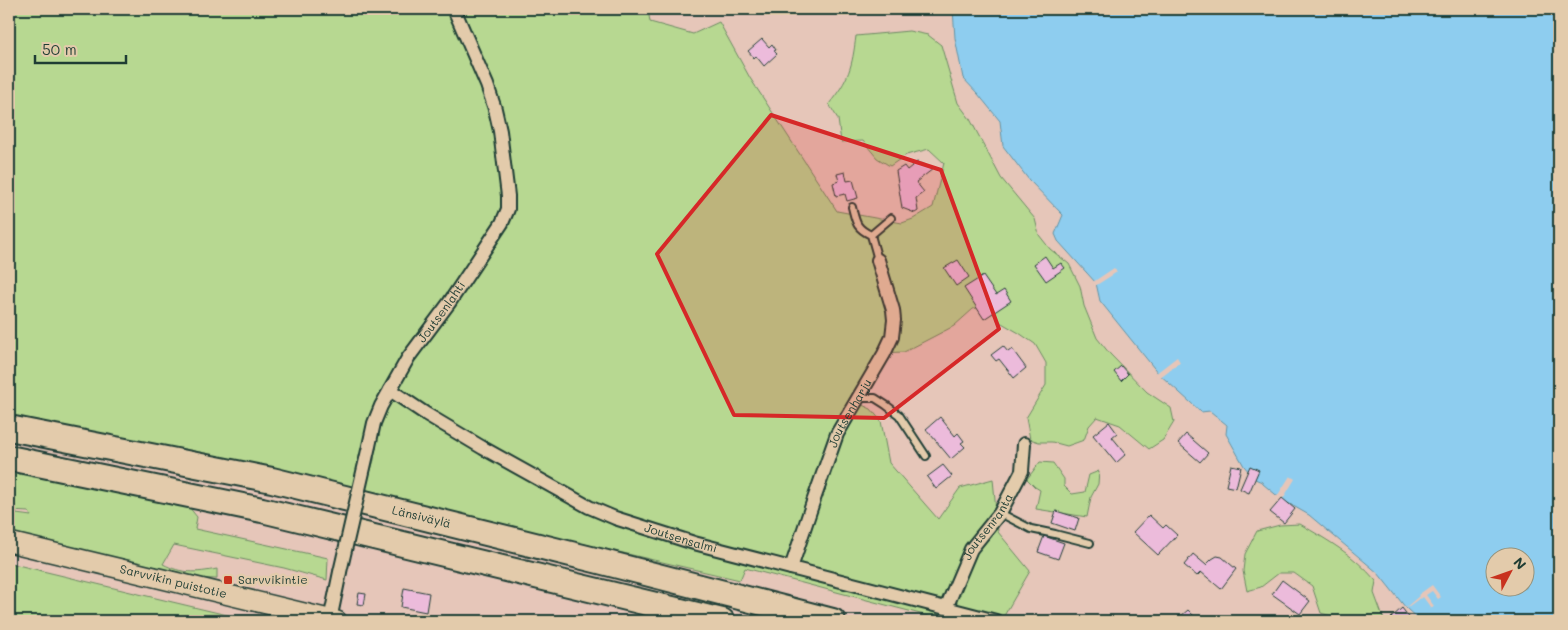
<svg xmlns="http://www.w3.org/2000/svg" width="1568" height="630" font-family="Mali,sans-serif">
	<style>
		.green { fill: #b7d891; stroke: #6b8a62 }
		.water { fill: #8ecdef; stroke: #6293a4; fill-rule: evenodd }
		.pier { fill: #e6c6b9 }
		.building { fill: #ecbbdb; stroke: #1f3d34 }
		.lines { fill: none; stroke-linecap: round; stroke-linejoin: round }
		.lane-casing { stroke: #1f3d34; stroke-width: 10 }
		.street-casing { stroke: #1f3d34; stroke-width: 16 }
		.secondary-casing { stroke: #1f3d34; stroke-width: 22 }
		.highway-casing { stroke: #1f3d34; stroke-width: 28 }
		.lane { stroke: #e3cbab; stroke-width: 6 }
		.street { stroke: #e3cbab; stroke-width: 12 }
		.secondary { stroke: #e3cbab; stroke-width: 19 }
		.highway { stroke: #e3cbab; stroke-width: 24 }
		.street-bridge-casing { stroke: #1f3d34; stroke-width: 16; stroke-linecap: butt }
		.street-bridge { stroke: #e3cbab; stroke-width: 12 }
		.marked { fill: #d62828; fill-opacity: 0.2; stroke: #d62828; stroke-width: 4; stroke-linejoin: round }
		.poi-dot { fill: #c8321e; stroke: #e3cbab; stroke-width: 2 }
		.labels { text-anchor: middle; stroke-width: 5; stroke-linejoin: round; paint-order: stroke }
		.street-label { font-size: 12px; fill: #1f3d34; stroke: #e3cbab }
		.poi-label { font-size: 12px; fill: #1f3d34; stroke: #e3cbab; text-anchor: start }
	</style>
	<rect width="100%" height="100%" fill="#e6c6b9"/>
	<filter id="ink" filterUnits="userSpaceOnUse"><feTurbulence type="fractalNoise" baseFrequency=".02" numOctaves="2"/><feDisplacementMap in="SourceGraphic" scale="10" xChannelSelector="R" yChannelSelector="G"/><feConvolveMatrix kernelMatrix="1 2 1 2 8 2 1 2 1" color-interpolation-filters="sRGB"/></filter>
	<g filter="url(#ink)">
		<!-- green -->
		<path class="green" d="M9 9H648L650 22 693 34 719 22 750 78 837 211 902 223 913 219 933 207 944 163 929 149 906 155 890 166 877 158 863 141 841 142 838 119 829 104C849 79 852 68 856 36L909 31 928 35 941 45 958 103 970 119 1001 178 1035 219 1039 235 1050 249 1069 264 1080 286 1084 306 1097 338 1110 354 1147 392 1171 408 1174 422 1163 440 1149 449 1120 425 1097 417 1089 426 1084 440 1067 446 1052 442H1039L1030 439 1026 418 1046 385V363L1035 344 1019 333 1000 322 987 305 973 309 954 326 904 352 877 353 849 399 871 409 881 421 889 463 938 519 960 488 993 479 998 532 1030 571 1001 621H947L745 568 740 580 364 493 374 460 375 447 363 445 352 490 139 443 9 416Z
			M1040 462 1053 463 1064 479V486L1072 494 1085 492 1089 475 1099 471 1098 484 1091 497 1087 517 1036 509 1040 490 1035 487 1027 479Z
			M9 471 189 507 197 517 195 529 328 558 327 580 284 568 174 545 163 564C182 574 196 573 217 569V579L194 578 9 533V513L31 516 29 512 9 511Z
			M1300 524C1329 541 1354 555 1376 581L1374 593 1384 620 1366 616 1351 617H1334L1321 613 1312 586 1294 573H1279L1261 587 1247 591 1243 571 1245 554 1257 531 1280 525Z
			M9 563 252 621H9Z"/>
		<!-- water -->
		<path class="water" d="M953 9H1559V621H1420L1406 608 1378 573 1309 515 1281 499 1263 484 1262 482 1255 479 1244 466 1226 434 1227 425 1210 411 1201 412 1158 373 1100 301 1096 283 1058 241 1055 234 1063 215 1029 180 1003 146 1000 121 978 94 963 78 955 38ZM1496 558H1526V588H1496Z"/>
		<!-- pier -->
		<path class="pier" d="M1114 268 1117 272 1095 286 1093 282Z
			M1177 357 1180 362 1159 378 1155 374Z
			M1290 476 1295 479 1281 502 1276 498Z
			M1432 585 1441 597 1438 599 1432 591 1426 595 1434 606 1431 608 1423 597 1421 599 1420 598 1405 609V608L1419 596 1418 595Z"/>
		<!-- building -->
		<path class="building" d="M762 39 769 47 772 44 776 50 774 51 777 54 764 66 756 56 754 58 748 51Z
			M917 162 933 169 916 182 924 192 916 198 918 211 915 213 902 208 896 171 904 166 907 170Z
			M845 172 847 181 853 180 858 198 847 201 845 194 836 196 833 183 839 181 837 174Z
			M1045 256 1053 268 1061 263 1065 268 1046 281 1034 264Z
			M958 260 969 277 956 286 944 268Z
			M983 276 996 295 1004 290 1011 301 984 319 964 288Z
			M1003 346 1008 352 1012 349 1026 368 1014 378 999 359 996 361 991 355Z
			M1121 366 1128 374 1121 381 1114 372Z
			M940 417 955 436 958 433 964 441 961 443 965 447 951 459 926 429Z
			M1109 422 1117 433 1112 437 1126 454 1116 463 1093 435Z
			M1186 434 1208 453 1200 462 1178 443Z
			M943 465 952 476 936 489 927 477Z
			M1231 465 1241 467 1236 488 1226 486Z
			M1250 466 1259 470 1249 493 1240 489Z
			M1282 498 1295 509 1284 523 1270 512Z
			M1056 511 1079 518 1075 531 1052 523Z
			M1149 515 1163 528 1166 525 1177 535 1158 555 1133 532Z
			M1044 536 1064 543 1058 559 1038 552Z
			M1193 554 1206 565 1212 559 1217 556 1222 557 1236 569 1221 589 1201 572 1197 576 1184 565Z
			M1282 580 1310 601 1300 614 1272 594Z
			M404 588 429 593 426 612 401 607Z
			M359 593 366 594 364 605 357 604Z
			M1402 608 1411 620 1410 621H1394L1391 618Z
			M1188 610 1196 618 1192 621H1185L1181 616Z"/>
		<g class="lines">
			<defs>
				<path id="lane" d="M852 207C856 223 856 228 871 235L878 260
					M871 235 891 218
					M859 398H875L886 405 899 415 926 456
					M1000 513 1031 529 1055 534 1090 543"/>
				<g id="street">
					<path id="s1" d="M390 390 426 414 483 448 589 507 615 518 694 543 996 621"/>
					<path id="s2" d="M369 446 374 423 381 406 408 358 449 303 502 223 508 209V196L500 131 495 109 487 85 454 9"/>
					<path id="s3" d="M791 568 813 502 837 434 884 354 892 337 894 320 893 310 878 260"/>
					<path id="s4" d="M946 608 971 549 1000 513 1022 471 1024 444"/>
					<path d="M330 620 340 572"/>
				</g>
				<g id="secondary">
					<path id="s5" d="M9 542 337 621"/>
				</g>
				<g id="highway">
					<path id="s6" d="M9 428 272 480 599 561 833 621"/>
					<path d="M9 458 262 510 722 621"/>
				</g>
			</defs>
			<!-- lane casing -->
			<use href="#lane" class="lane-casing"/>
			<!-- street casing -->
			<use href="#street" class="street-casing"/>
			<!-- secondary casing -->
			<use href="#secondary" class="secondary-casing"/>
			<!-- highway casing -->
			<use href="#highway" class="highway-casing"/>
			<!-- lane -->
			<use href="#lane" class="lane"/>
			<!-- street -->
			<use href="#street" class="street"/>
			<!-- secondary -->
			<use href="#secondary" class="secondary"/>
			<!-- highway -->
			<use href="#highway" class="highway"/>
			<defs>
				<path id="street-bridge" d="M340 572 369 446"/>
			</defs>
			<!-- street-bridge casing -->
			<use href="#street-bridge" class="street-bridge-casing"/>
			<!-- street-bridge -->
			<use href="#street-bridge" class="street-bridge"/>
		</g>
	</g>
	<!-- marked area -->
	<path class="marked" d="M771 115 941 170 999 329 884 418 734 415 657 254Z"/>
	<!-- markers -->
	<rect class="poi-dot" x="223" y="575" width="10" height="10" rx="2.5"/>
	<g class="labels">
		<!-- street labels -->
		<g class="street-label">
			<text dy="4" stroke="none"><textPath href="#s2" startOffset="154">Joutsenlahti</textPath></text>
			<text dy="4" stroke="none"><textPath href="#s3" startOffset="166">Joutsenharju</textPath></text>
			<text dy="4" stroke="none"><textPath href="#s6" startOffset="422">Länsiväylä</textPath></text>
			<text dy="4" stroke="none"><textPath href="#s4" startOffset="92">Joutsenranta</textPath></text>
			<text dy="4" stroke="none"><textPath href="#s1" startOffset="328">Joutsensalmi</textPath></text>
			<text dy="4" stroke="none"><textPath href="#s5" startOffset="169">Sarvvikin puistotie</textPath></text>
		</g>
		<!-- poi labels -->
		<g class="poi-label">
			<text x="238" y="584">Sarvvikintie</text>
		</g>
	</g>
	<!-- margin -->
	<rect width="1568" height="630" fill="none" stroke="#e3cbab" stroke-width="30"/>
	<rect x="15" y="15" width="1538" height="600" fill="none" stroke="#1f3d34" stroke-width="2" filter="url(#ink)"/>
	<!-- north arrow -->
	<g transform="translate(1510 572) rotate(49)"><circle r="24" fill="#e3cbab" stroke="#95927b"/>
	<path d="M0-4L9 19L0 12L-9 19Z" fill="#c8321e"/>
	<text y="-8" font-size="14" font-weight="bold" text-anchor="middle" fill="#1f3d34">N</text>
	</g>
	<!-- scale -->
	<path d="M35 55v8h91v-8" fill="none" stroke="#1f3d34" stroke-width="2.5"/>
	<text x="42" y="55" font-size="15" fill="#1f3d34" stroke="#e3cbab" stroke-width="4" paint-order="stroke">50 m</text>
</svg>
